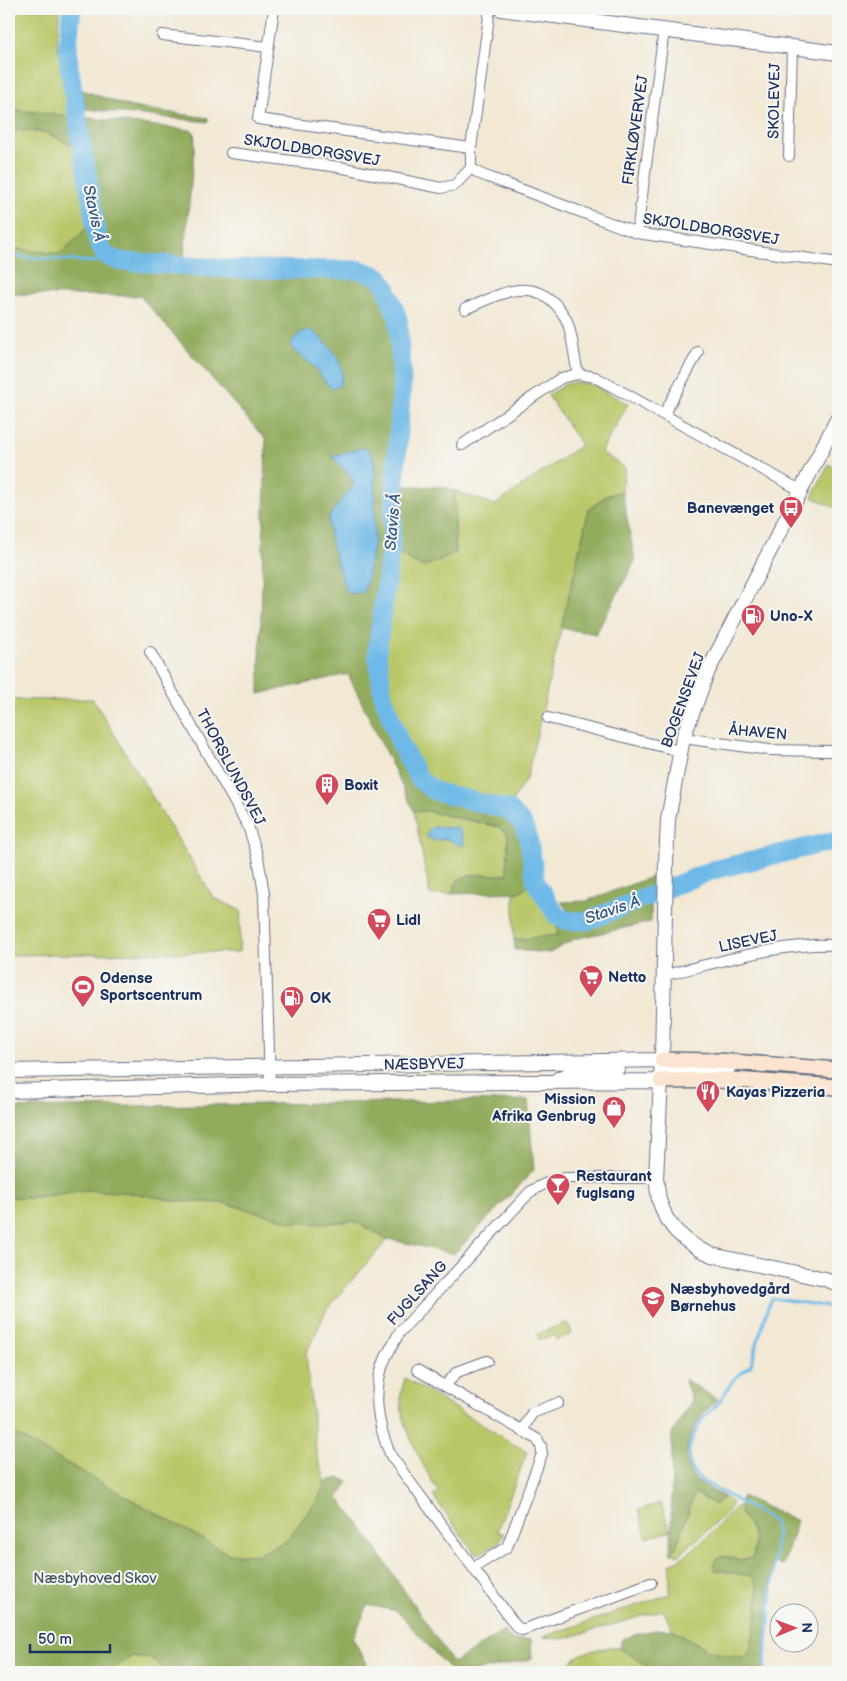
<svg xmlns="http://www.w3.org/2000/svg" width="847" height="1681" font-family="'Balsamiq Sans',sans-serif">
	<style>
		.green { fill: #b9c769; stroke: #6a7b64 }
		.forest { fill: #92ac5d; stroke: #566e5e; fill-rule: evenodd }
		.water { fill: #6eb9e7; stroke: #4474a2 }
		.lines { fill: none; stroke-linecap: round; stroke-linejoin: round }
		.stream { stroke: #6eb9e7; stroke-width: 3 }
		.river { stroke: #6eb9e7; stroke-width: 19 }
		.minor-casing { stroke: #667087; stroke-width: 12 }
		.tertiary-casing { stroke: #667087; stroke-width: 16 }
		.secondary-casing { stroke: #667087; stroke-width: 18 }
		.minor { stroke: #fff; stroke-width: 10 }
		.tertiary { stroke: #fff; stroke-width: 14 }
		.secondary { stroke: #fce5d0; stroke-width: 15 }
		.labels { text-anchor: middle; stroke-width: 4; stroke-linejoin: round; paint-order: stroke }
		.street-label { font-size: 15px; fill: #1b2f5e; stroke: #f6f6f2 }
		.poi-label { font-size: 15px; font-weight: bold; fill: #1b2f5e; stroke: #f6f6f2; text-anchor: start }
		.park-label { font-size: 15px; fill: #425561; stroke: #f6f6f2 }
		.water-label { font-size: 16px; font-style: italic; fill: #345887; stroke: #f6f6f2 }
	</style>
	<rect width="100%" height="100%" fill="#f6f6f2"/>
	<filter id="ink" filterUnits="userSpaceOnUse"><feTurbulence type="fractalNoise" baseFrequency=".02" numOctaves="2"/><feDisplacementMap in="SourceGraphic" scale="10" xChannelSelector="R" yChannelSelector="G"/><feConvolveMatrix kernelMatrix="1 2 1 2 8 2 1 2 1" color-interpolation-filters="sRGB"/></filter>
	<filter id="wash" filterUnits="userSpaceOnUse"><feTurbulence type="fractalNoise" baseFrequency=".0096" numOctaves="4" result="noise"/><feDisplacementMap in="SourceGraphic" scale="20" xChannelSelector="R" yChannelSelector="G"/><feGaussianBlur stdDeviation="1.12" result="paint"/><feColorMatrix in="noise" values="0 0 0 0 0 0 0 0 0 0 0 0 0 0 0 0 0 1.4 0 .05"/><feComposite in="paint" operator="in"/></filter>
	<g filter="url(#wash)">
		<rect width="100%" height="100%" fill="#f2e8d4"/>
		<!-- green -->
		<path class="green" d="M9 9H60L57 40 69 116 9 109Z
			M9 130 44 132 74 146 89 226 60 254 9 248Z
			M574 382 591 384 628 404 601 452 625 468 622 491 606 496 589 509 527 777 509 807 470 792 439 786 429 779 413 754 398 718 386 678 384 645 398 553 423 567 455 553V491L495 505 581 445 548 395 564 385Z
			M829 464 838 470V509L812 497Z
			M93 699 213 897 241 911 239 952 9 955V700Z
			M414 811H426L499 827 508 835 507 875H469L458 880 451 894 430 895Z
			M528 886 543 910 557 924 558 935 514 940V892H519Z
			M87 1190 134 1193 176 1201 224 1203 293 1222 321 1224 353 1221 388 1239 327 1309 306 1354 317 1457 326 1481 318 1499 286 1541 257 1555 229 1554 9 1431V1197L28 1198Z
			M568 1322 572 1334 556 1340 554 1335 539 1340 537 1334Z
			M405 1378 527 1452 497 1531 504 1534 496 1545 476 1555 433 1496 438 1492C424 1466 398 1423 401 1393 402 1388 404 1383 405 1378Z
			M698 1494 706 1500H721L723 1496 732 1503 726 1514 679 1555 675 1554 673 1551 676 1547 694 1495Z
			M661 1503 670 1531 647 1538 638 1510Z
			M741 1506 740 1513 750 1525 756 1547 752 1558 738 1560 722 1556 715 1570 752 1576C755 1581 757 1585 758 1591 759 1602 753 1650 746 1657L735 1658 723 1655 708 1649 673 1630 663 1610 567 1638 557 1639 543 1637 670 1594V1564C691 1555 721 1524 735 1507Z
			M611 1647 620 1648 656 1672H568C567 1653 598 1649 611 1647Z
			M131 1656 148 1658 171 1672H109Z"/>
		<!-- forest -->
		<path class="forest" d="M82 90 131 107 208 118V122L86 109Z
			M9 109 69 116 74 146 44 132 9 130Z
			M87 118 190 130 194 132 195 141 184 257C162 257 113 265 105 241Z
			M89 226 97 256 102 264 165 272 340 275C352 276 370 276 379 285 406 310 389 514 384 557 381 578 376 599 372 620 371 627 369 635 369 642 369 670 400 783 424 795 433 800 444 800 453 802 472 806 490 810 507 818 512 821 516 822 520 827 529 840 525 869 528 886L519 892 451 894 458 880 469 875H507L508 835 499 827 488 824 426 811H414L348 674 259 694 266 440 140 296 9 294V248L60 254ZM372 455 375 469 374 540 347 593 329 518 354 485 353 480 346 471Z
			M405 486 444 487 455 491V553L423 567 398 553Z
			M622 491 635 561 596 634 561 628 589 509 606 496Z
			M651 877V889L591 915C574 917 571 915 561 902L587 901Z
			M651 900V922L574 939 550 953 515 950 514 940 558 935 557 924 569 929 580 928Z
			M528 1100 534 1170 454 1254 388 1239 353 1221 321 1224 293 1222 224 1203 176 1201 134 1193 87 1190 28 1198 9 1197V1108Z
			M684 1379 717 1399C712 1407 706 1409 702 1415 690 1432 679 1460 694 1477 701 1485 713 1491 723 1496L715 1505 698 1494 694 1495 676 1547 671 1554 672 1434 692 1400Z
			M9 1431 229 1554 257 1555 286 1541 318 1499 326 1481 340 1478 348 1482 338 1498 358 1522 453 1663 504 1631 513 1641 531 1639 532 1659 472 1672H452L397 1611 368 1605 353 1638 368 1666 375 1672H171L148 1658 132 1656 109 1672H9Z
			M742 1496 797 1521 783 1565 774 1562 764 1672H656L620 1648 622 1639C638 1634 654 1628 671 1630 677 1631 683 1636 688 1639 707 1649 724 1658 746 1657 753 1650 759 1602 758 1591 757 1585 755 1581 752 1576L715 1570 713 1565 717 1557 722 1556 738 1560 752 1558C759 1540 752 1528 740 1513Z"/>
		<!-- water -->
		<path class="water" d="M310 330C322 336 343 359 342 374 342 378 340 382 339 386L334 388 329 386 313 366 292 349 291 344C295 336 301 331 310 330Z
			M363 448 367 449 372 455 375 469 374 540 365 589 361 593H347C342 578 324 530 330 516 336 505 347 495 354 484L353 480 332 456Z
			M432 827 457 828 461 833 464 844 462 846 447 839 433 840 427 837 428 831Z"/>
		<g class="lines">
			<!-- stream -->
			<path class="stream" d="M9 256 95 262 105 255
				M764 1672 777 1535 774 1522 756 1511 702 1481 690 1468 689 1450 694 1434 702 1419 717 1405 734 1379 751 1365 768 1307 772 1298 838 1308"/>
			<!-- river -->
			<path class="river" d="M72 9 68 42 69 66 98 242 105 255 118 261 231 269 360 270 379 277 386 287 398 319 402 381 391 544 377 652 383 696 401 746 420 780 434 791 509 810 522 823 528 836 536 883 557 916 569 921H587L713 870 838 840"/>
		</g>
	</g>
	<g filter="url(#ink)">
		<g class="lines">
			<defs>
				<path id="minor" d="M274 9 258 119 471 148
					M490 9 471 148V168L480 174 637 233 838 263
					M162 35 268 47
					M231 153 339 167 441 188 455 185 471 168
					M789 156 792 48
					M637 233 664 30
					M465 309C492 298 525 277 551 300 558 306 563 313 567 321 573 336 574 358 578 374
					M664 414 698 352
					M462 445 561 378 578 374 595 377 800 490
					M150 652 248 826 258 857 264 894 270 1084
					M548 718 680 751
					M683 738 769 750 830 751
					M665 975C720 962 782 942 838 945
					M417 1370 537 1439 541 1446 542 1454 507 1547 473 1568
					M445 1386 457 1372 487 1361
					M522 1431 532 1413 558 1403
					M651 1583 522 1630 516 1626 391 1456C377 1424 371 1391 386 1357 390 1349 395 1341 399 1333L530 1192C542 1184 552 1180 566 1178H656"/>
				<path id="tertiary" d="M501 9 838 53
					M838 418 707 673 683 738 668 820 666 863 662 1060 656 1178 659 1200 666 1218 676 1231 686 1240 699 1249 712 1255 825 1279 838 1284
					M9 1071 662 1060
					M558 1079 578 1071 617 1069
					M661 1081 669 1069 729 1067
					M9 1091 270 1084 661 1081"/>
				<path id="secondary" d="M662 1060 718 1061 838 1070
					M661 1081 734 1080 838 1087"/>
			</defs>
			<!-- minor casing -->
			<use href="#minor" class="minor-casing"/>
			<!-- tertiary casing -->
			<use href="#tertiary" class="tertiary-casing"/>
			<!-- secondary casing -->
			<use href="#secondary" class="secondary-casing"/>
			<!-- minor -->
			<use href="#minor" class="minor"/>
			<!-- tertiary -->
			<use href="#tertiary" class="tertiary"/>
			<!-- secondary -->
			<use href="#secondary" class="secondary"/>
		</g>
	</g>
	<!-- icons -->
	<defs>
		<symbol id="bus-pin" viewBox="-11 -11 22 30"><path d="M0 17L-7.5 6A9.5 9.5 0 1 1 7.5 6Z" fill="#d1495b" stroke="#f6f6f2"/><path d="M-5-6H5V4H4V6H2V4H-2V6H-4V4H-5ZM-3.5-4V0h7V-4ZM-3.5 1.2v1.5H-2V1.2ZM2 1.2v1.5H3.5V1.2Z" fill="#fff"/></symbol>
		<symbol id="fuel-pin" viewBox="-11 -11 22 30"><path d="M0 17L-7.5 6A9.5 9.5 0 1 1 7.5 6Z" fill="#d1495b" stroke="#f6f6f2"/><path d="M-5.5-6h7V0h2V4h1.3V-2.5L3-4.5l.8-.8L6-3V5H2.5V1h-1V6h-7ZM-4.2-4.7v3.2H.2V-4.7Z" fill="#fff"/></symbol>
		<symbol id="building-pin" viewBox="-11 -11 22 30"><path d="M0 17L-7.5 6A9.5 9.5 0 1 1 7.5 6Z" fill="#d1495b" stroke="#f6f6f2"/><path d="M-4-6H4V6H1V3H-1V6H-4ZM-2.5-4.3h1.7v1.8h-1.7ZM.8-4.3h1.7v1.8H.8ZM-2.5-1h1.7V.8h-1.7ZM.8-1h1.7V.8H.8Z" fill="#fff"/></symbol>
		<symbol id="supermarket-pin" viewBox="-11 -11 22 30"><path d="M0 17L-7.5 6A9.5 9.5 0 1 1 7.5 6Z" fill="#d1495b" stroke="#f6f6f2"/><path d="M-6-5.5h2.5l.6 2H6L4.5 2H-2.5L-4.4-4H-6ZM-1.5 3.2a1.3 1.3 0 1 0 .1 0ZM3 3.2a1.3 1.3 0 1 0 .1 0Z" fill="#fff"/></symbol>
		<symbol id="stadium-pin" viewBox="-11 -11 22 30"><path d="M0 17L-7.5 6A9.5 9.5 0 1 1 7.5 6Z" fill="#d1495b" stroke="#f6f6f2"/><path d="M0-5a6.5 5 0 1 0 0 10a6.5 5 0 1 0 0-10ZM-3.5-1.8h7v3.6h-7Z" fill="#fff"/></symbol>
		<symbol id="restaurant-pin" viewBox="-11 -11 22 30"><path d="M0 17L-7.5 6A9.5 9.5 0 1 1 7.5 6Z" fill="#d1495b" stroke="#f6f6f2"/><path d="M-5-6h1v4h1v-4h1v4h1v-4h1v5L-1.5 .5V6h-2V.5L-5-1ZM5-6V6H3V1.5H1.5Q1.5-4 5-6Z" fill="#fff"/></symbol>
		<symbol id="shop-pin" viewBox="-11 -11 22 30"><path d="M0 17L-7.5 6A9.5 9.5 0 1 1 7.5 6Z" fill="#d1495b" stroke="#f6f6f2"/><path d="M-5-2.5h2.3a2.7 3.5 0 0 1 5.4 0H5L5.5 6h-11ZM-1.5-2.5h3a1.5 2.3 0 0 0-3 0Z" fill="#fff"/></symbol>
		<symbol id="bar-pin" viewBox="-11 -11 22 30"><path d="M0 17L-7.5 6A9.5 9.5 0 1 1 7.5 6Z" fill="#d1495b" stroke="#f6f6f2"/><path d="M-6-5H6L.8 .8V4.5H3.5V6h-7V4.5H-.8V.8Z" fill="#fff"/></symbol>
		<symbol id="school-pin" viewBox="-11 -11 22 30"><path d="M0 17L-7.5 6A9.5 9.5 0 1 1 7.5 6Z" fill="#d1495b" stroke="#f6f6f2"/><path d="M0-5L7-2L0 1L-7-2ZM-4 1L0 2.5L4 1V4Q0 6-4 4Z" fill="#fff"/></symbol>
	</defs>
	<g fill-rule="evenodd">
		<use href="#bus-pin" x="777" y="494" width="28" height="38"/>
		<use href="#fuel-pin" x="739" y="602" width="28" height="38"/>
		<use href="#building-pin" x="313" y="771" width="28" height="38"/>
		<use href="#supermarket-pin" x="365" y="906" width="28" height="38"/>
		<use href="#supermarket-pin" x="577" y="963" width="28" height="38"/>
		<use href="#stadium-pin" x="69" y="973" width="28" height="38"/>
		<use href="#fuel-pin" x="278" y="984" width="28" height="38"/>
		<use href="#restaurant-pin" x="694" y="1078" width="28" height="38"/>
		<use href="#shop-pin" x="600" y="1094" width="28" height="38"/>
		<use href="#bar-pin" x="544" y="1171" width="28" height="38"/>
		<use href="#school-pin" x="639" y="1284" width="28" height="38"/>
	</g>
	<g class="labels">
		<!-- street labels -->
		<g class="street-label">
			<text transform="translate(774 101) rotate(-89)" y="5">SKOLEVEJ</text>
			<text transform="translate(635 130) rotate(-82)" y="5">FIRKLØVERVEJ</text>
			<text transform="translate(312 150) rotate(9)" y="5">SKJOLDBORGSVEJ</text>
			<text transform="translate(711 229) rotate(9)" y="5">SKJOLDBORGSVEJ</text>
			<text transform="translate(683 700) rotate(-70)" y="5">BOGENSEVEJ</text>
			<text transform="translate(758 732) rotate(5)" y="5">ÅHAVEN</text>
			<text transform="translate(231 767) rotate(62)" y="5">THORSLUNDSVEJ</text>
			<text transform="translate(748 941) rotate(-12)" y="5">LISEVEJ</text>
			<text transform="translate(424 1064) rotate(-1)" y="5">NÆSBYVEJ</text>
			<text transform="translate(417 1293) rotate(-48)" y="5">FUGLSANG</text>
		</g>
		<!-- poi labels -->
		<g class="poi-label">
			<text x="774" y="513" text-anchor="end">Banevænget</text>
			<text x="770" y="621">Uno-X</text>
			<text x="344" y="790">Boxit</text>
			<text x="396" y="925">Lidl</text>
			<text x="608" y="982">Netto</text>
			<text x="100" y="983">Odense<tspan x="100" dy="17">Sportscentrum</tspan></text>
			<text x="310" y="1003">OK</text>
			<text x="726" y="1097">Kayas Pizzeria</text>
			<text x="596" y="1104" text-anchor="end">Mission<tspan x="596" dy="17">Afrika Genbrug</tspan></text>
			<text x="576" y="1181">Restaurant<tspan x="576" dy="17">fuglsang</tspan></text>
			<text x="670" y="1294">Næsbyhovedgård<tspan x="670" dy="17">Børnehus</tspan></text>
		</g>
		<!-- park labels -->
		<g class="park-label">
			<text x="95" y="1583">Næsbyhoved Skov</text>
		</g>
		<!-- water labels -->
		<g class="water-label">
			<text transform="translate(95 213) rotate(78)" y="6">Stavis Å</text>
			<text transform="translate(392 522) rotate(-85)" y="6">Stavis Å</text>
			<text transform="translate(612 909) rotate(-19)" y="6">Stavis Å</text>
		</g>
	</g>
	<!-- margin -->
	<rect width="847" height="1681" fill="none" stroke="#f6f6f2" stroke-width="30"/>
	<!-- north arrow -->
	<g transform="translate(794 1628) rotate(89)"><circle r="24" fill="#f6f6f2" stroke="#9ea6b7"/>
	<path d="M0-4L9 19L0 12L-9 19Z" fill="#d1495b"/>
	<text y="-8" font-size="14" font-weight="bold" text-anchor="middle" fill="#1b2f5e">N</text>
	</g>
	<!-- scale -->
	<path d="M30 1644v8h80v-8" fill="none" stroke="#1b2f5e" stroke-width="2.5"/>
	<text x="38" y="1644" font-size="15" fill="#1b2f5e" stroke="#f6f6f2" stroke-width="4" paint-order="stroke">50 m</text>
</svg>
